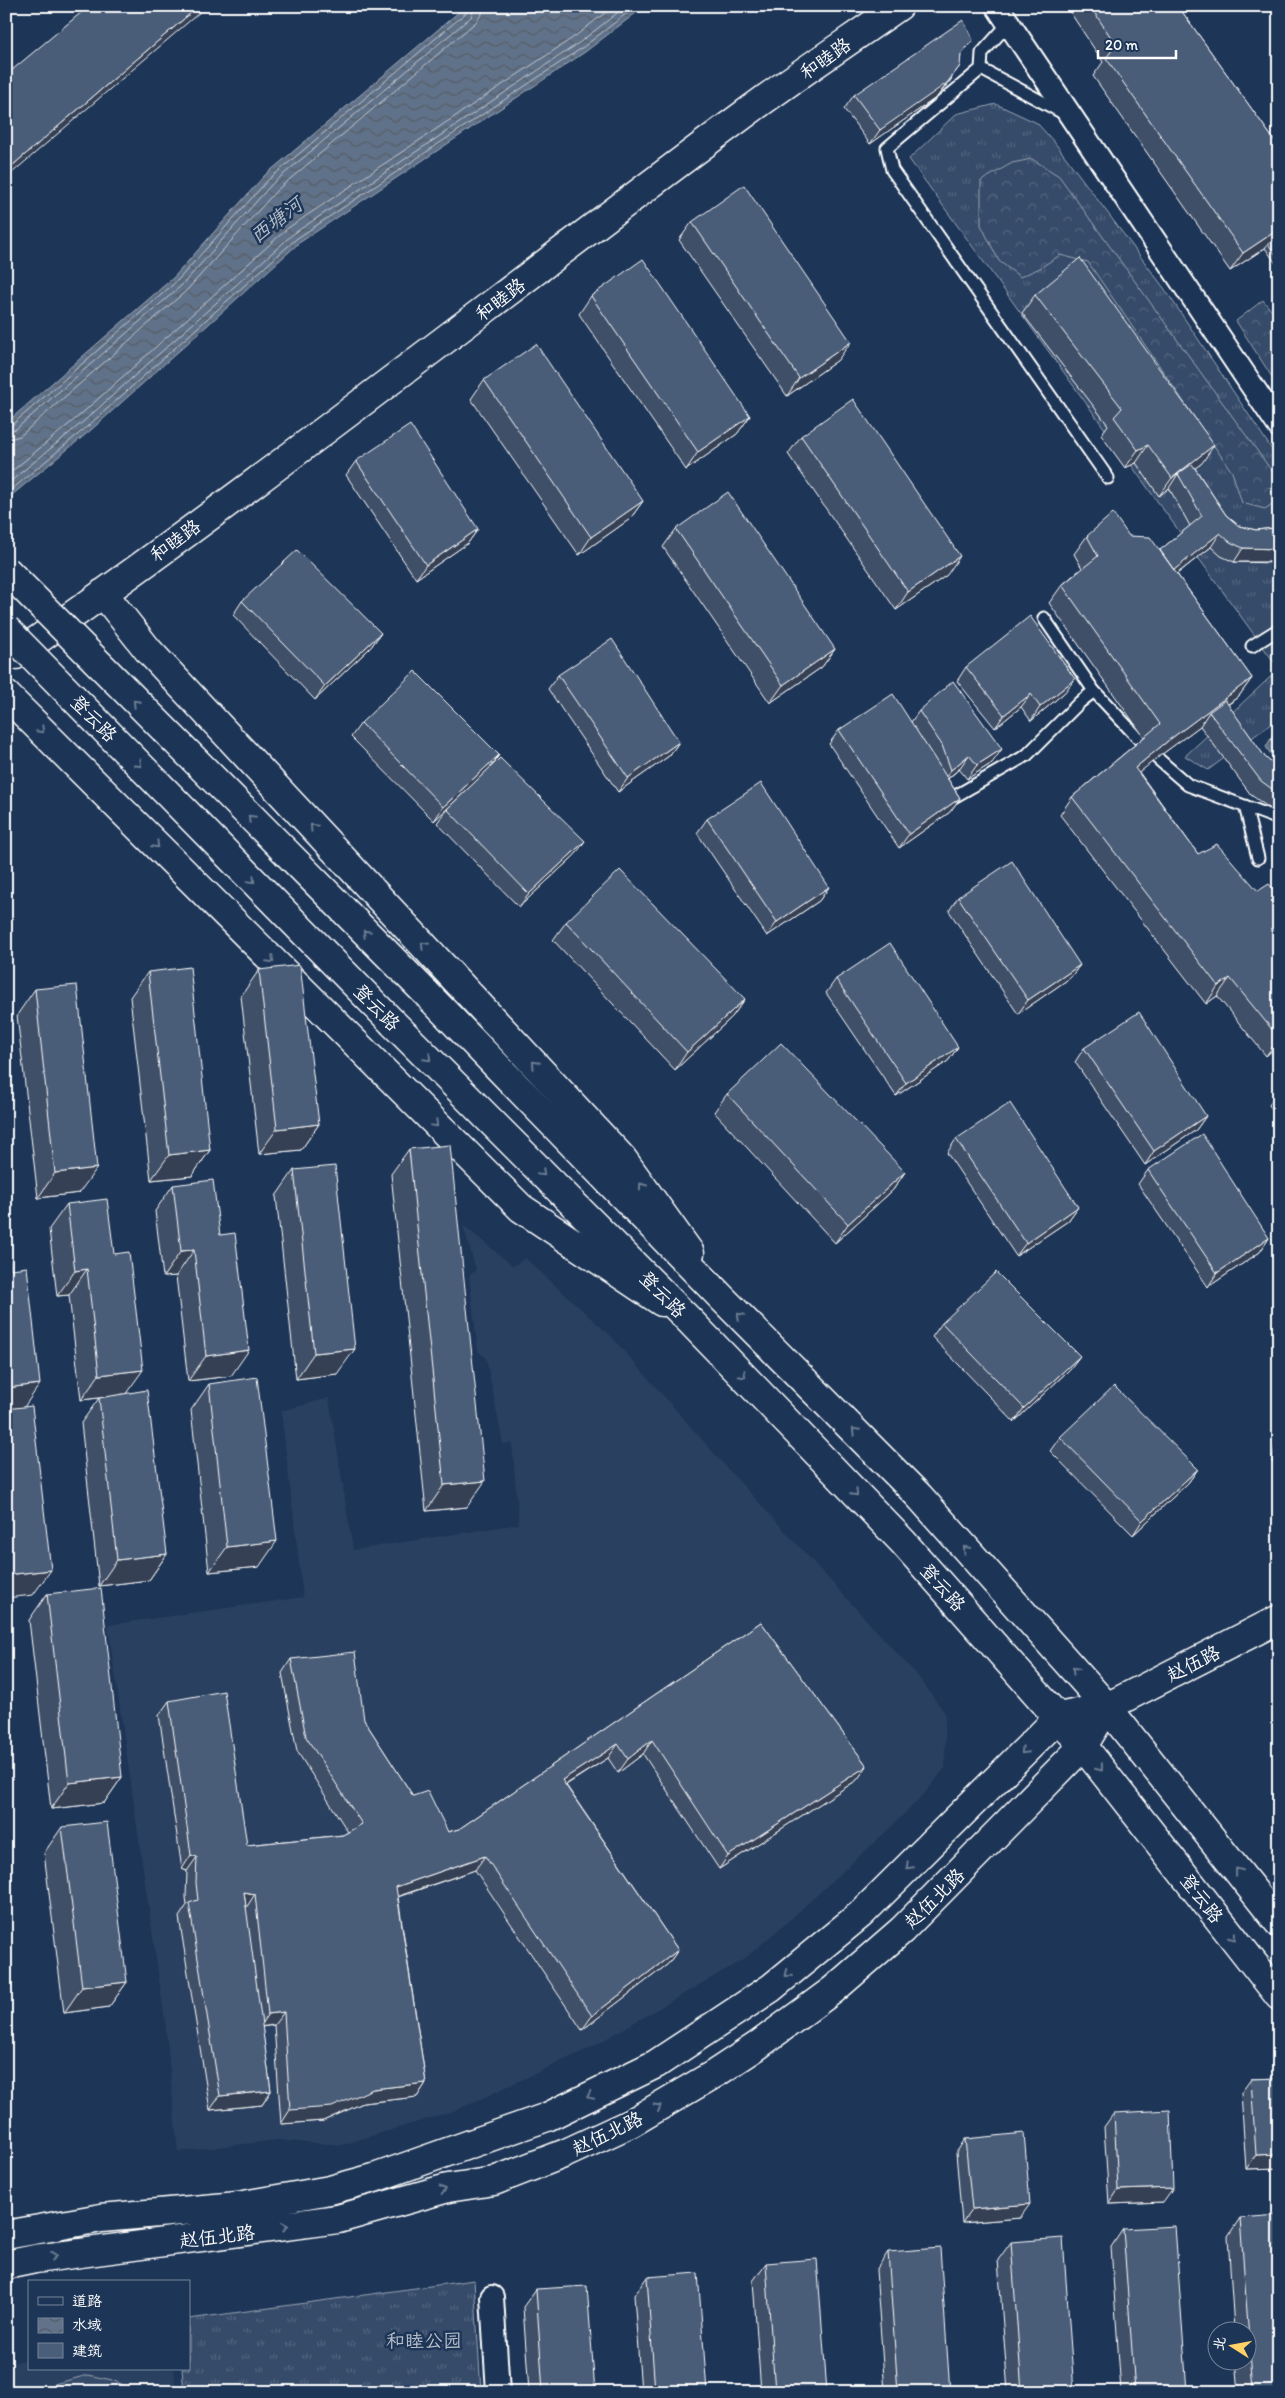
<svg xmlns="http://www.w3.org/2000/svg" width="1285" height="2398" font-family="Itim,'LXGW WenKai TC',sans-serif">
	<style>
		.built { fill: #2a4161 }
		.grass { fill: url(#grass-tufts); stroke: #9aa5b4 }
		.forest { fill: url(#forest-crowns); stroke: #9aa5b4 }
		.pitch { fill: #364b69; stroke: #9aa5b4 }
		.water { fill: url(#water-waves); stroke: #a0aab8 }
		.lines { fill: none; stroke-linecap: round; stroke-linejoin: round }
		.shore { stroke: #c0c7d0; stroke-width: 1 }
		.lane-casing { stroke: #fff; stroke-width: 15 }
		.street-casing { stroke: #fff; stroke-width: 26 }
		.secondary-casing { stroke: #fff; stroke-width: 31 }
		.primary-casing { stroke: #fff; stroke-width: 31 }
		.lane { stroke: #1d3557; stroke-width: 11 }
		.street { stroke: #1d3557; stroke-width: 22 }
		.secondary { stroke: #1d3557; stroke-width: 28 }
		.primary { stroke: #1d3557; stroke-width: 28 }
		.primary-bridge-casing { stroke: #fff; stroke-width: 31; stroke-linecap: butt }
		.primary-bridge { stroke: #1d3557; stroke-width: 28 }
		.wall { fill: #405068; stroke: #fff }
		.shaded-wall { fill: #344155; stroke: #fff }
		.building { fill: #4a5d79; stroke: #fff }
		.oneway { stroke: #6c7c92 }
		.labels { text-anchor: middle; stroke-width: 5; stroke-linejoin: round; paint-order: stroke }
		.street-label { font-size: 19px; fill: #fff; stroke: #1d3557 }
		.park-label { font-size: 19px; fill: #b9c0ca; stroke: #1d3557 }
		.water-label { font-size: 20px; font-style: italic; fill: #b8c0ca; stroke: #1d3557 }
	</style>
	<defs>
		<pattern id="grass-tufts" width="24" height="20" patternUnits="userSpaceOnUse" patternTransform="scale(1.25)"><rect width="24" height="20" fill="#364b69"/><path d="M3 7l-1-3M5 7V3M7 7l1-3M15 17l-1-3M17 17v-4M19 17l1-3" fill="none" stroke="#546680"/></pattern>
		<pattern id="forest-crowns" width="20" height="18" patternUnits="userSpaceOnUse" patternTransform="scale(1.25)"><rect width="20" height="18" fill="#364b69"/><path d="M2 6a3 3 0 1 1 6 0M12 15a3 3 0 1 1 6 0" fill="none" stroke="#546680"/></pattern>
		<pattern id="water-waves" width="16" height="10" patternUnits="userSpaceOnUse" patternTransform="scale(1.25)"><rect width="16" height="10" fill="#617289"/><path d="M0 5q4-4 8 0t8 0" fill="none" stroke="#555d67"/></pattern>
	</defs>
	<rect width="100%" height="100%" fill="#1d3557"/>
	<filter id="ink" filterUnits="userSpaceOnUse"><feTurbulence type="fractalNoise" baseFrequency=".02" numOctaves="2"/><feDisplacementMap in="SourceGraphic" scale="10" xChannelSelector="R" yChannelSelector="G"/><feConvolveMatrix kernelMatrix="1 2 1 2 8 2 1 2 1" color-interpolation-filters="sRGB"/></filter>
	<g filter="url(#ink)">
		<!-- built -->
		<path class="built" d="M463 1225 513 1266 525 1258 611 1336 727 1468 917 1675 945 1713V1768L926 1792 888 1830 783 1926 744 1959 592 2047 457 2110 342 2145 277 2140 178 2152 165 2021 108 1625 303 1597 281 1411 329 1398 353 1550 519 1524 512 1443 503 1444 486 1358 478 1351 469 1276 476 1270Z
			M29 2359V2369H174L176 2392H6V2364Z"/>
		<!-- grass -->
		<path class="grass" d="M996 104 1037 123 1055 143 1164 288 1279 460V718L1208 770 1185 756 1279 669 909 159 956 114Z
			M474 2280 481 2392H184L182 2369H189V2319Z"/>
		<!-- forest -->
		<path class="forest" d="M1032 159 1059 176 1279 481V499L1265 509 1242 503 1232 472 1088 262 1060 255 1040 268 1020 277 999 261 981 225V181L1012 163Z
			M1263 300 1279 320V388L1236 321Z"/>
		<!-- pitch -->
		<path class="pitch" d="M88 2375 112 2380 140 2392H24Z"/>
		<!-- water -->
		<path class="water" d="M466 6H645L585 52 299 243 91 430 6 500V423L174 277 264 176Z
			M1275 731H1279V767L1266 747Z"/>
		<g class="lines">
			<!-- shore -->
			<path class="shore" d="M6 426 12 425 177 281 268 180 467 12 469 6
				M6 432 16 429 182 285 272 184 471 17 475 6
				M6 440 20 436 187 290 277 190 476 22 482 14 483 6
				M6 476 79 416 288 228 574 37 614 6
				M6 485 84 421 293 234 579 43 626 6
				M6 494 88 426 296 239 582 48 636 6"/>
			<defs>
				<path id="lane" d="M1009 23 982 53 981 69 887 148 892 170 1108 478
					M981 69 1063 113
					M1044 618 1094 691
					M1252 646 1279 629
					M952 798 1027 755 1080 702 1094 691 1157 758 1188 785 1279 819
					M1245 806 1258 858"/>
				<path id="street" d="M997 6 1279 426
					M492 2297 498 2392"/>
				<path id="secondary" d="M103 593 148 650 622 1158 690 1253
					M6 655H16C266 481 505 291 750 110 799 74 849 41 899 6
					M6 695 521 1208 662 1302
					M6 2235 101 2218 238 2206 330 2190 374 2178 547 2117 656 2064 771 1988 861 1914 1059 1717 1107 1707 1279 1619
					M6 2265 35 2259 338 2219 448 2188 494 2181 566 2153 631 2123 716 2073 757 2046 833 1990 902 1930 1083 1746 1107 1707"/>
				<path id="primary" d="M425 992 721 1297 919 1496 1107 1707 1279 1923
					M393 1023 690 1321 903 1542 1083 1746 1279 1996"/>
			</defs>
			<!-- lane casing -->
			<use href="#lane" class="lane-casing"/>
			<!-- street casing -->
			<use href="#street" class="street-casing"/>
			<!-- secondary casing -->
			<use href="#secondary" class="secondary-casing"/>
			<!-- primary casing -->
			<use href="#primary" class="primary-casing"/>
			<!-- lane -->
			<use href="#lane" class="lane"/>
			<!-- street -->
			<use href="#street" class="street"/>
			<!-- secondary -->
			<use href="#secondary" class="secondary"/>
			<!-- primary -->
			<use href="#primary" class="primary"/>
			<defs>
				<path id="primary-bridge" d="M6 570 425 992
					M6 629 393 1023"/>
			</defs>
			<!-- primary-bridge casing -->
			<use href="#primary-bridge" class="primary-bridge-casing"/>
			<!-- primary-bridge -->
			<use href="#primary-bridge" class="primary-bridge"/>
		</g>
		<!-- wall -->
		<path class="wall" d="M1066 6H1178L1279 147V268L1265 248 1230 271 1093 76 1103 62Z
			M961 56 951 80 937 97 870 144 844 109 854 95Z
			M692 222 838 360 787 396 679 240Z
			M1279 280V293L1274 286Z
			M1035 295 1202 463 1195 468 1226 515 1239 526 1256 530 1274 528 1279 526 1278 563 1234 562 1221 556 1211 547 1177 574 1252 678 1239 696 1228 705 1265 757 1279 770V813L1272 810 1251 795 1200 726 1157 758 1139 772 1198 854 1258 891 1279 896V1044L1266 1056 1217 996 1206 1004 1060 815 1072 797 1144 737 1049 603 1062 585 1082 568 1074 554 1087 536H1129L1160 550 1190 526 1169 488 1159 496 1136 463 1125 468 1101 435 1108 425 1022 313Z
			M591 296 750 416 737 434 686 470 579 314Z
			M484 380 643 501 630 519 579 555 471 399Z
			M801 436 947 575 896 610 788 454Z
			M356 461 478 529 468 543 416 579 346 475Z
			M676 529 835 649 822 667 770 703 663 547Z
			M242 601 381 633 371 647 315 700 233 615Z
			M966 667 1065 692 1031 721 1021 707 995 728 957 681Z
			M558 675 679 742 669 756 618 792 548 689Z
			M919 711 992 763 967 779 959 769 948 779 960 798 950 812 899 848 829 744 839 730 911 722Z
			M361 723 499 755 491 767 575 855 519 907 437 823 447 809 460 796 434 821 351 737Z
			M707 819 829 887 819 901 767 936 697 833Z
			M958 897 1080 965 1070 978 1018 1014 949 911Z
			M566 922 745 999 732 1017 675 1070 553 940Z
			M259 970 319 1124 301 1150 259 1154 241 996Z
			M148 972 210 1150 192 1176 151 1180 130 997Z
			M836 979 958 1047 948 1061 896 1096 826 993Z
			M35 989 79 1193 38 1198 17 1015Z
			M1084 1048 1206 1116 1196 1130 1145 1165 1075 1062Z
			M1279 1091V1119L1269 1105Z
			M727 1094 905 1172 893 1190 835 1243 714 1112Z
			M956 1139 1078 1207 1068 1221 1016 1256 947 1153Z
			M409 1149 467 1507 426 1511 391 1174Z
			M294 1170 337 1374 296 1379 276 1196Z
			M1148 1170 1269 1238 1260 1252 1208 1287 1138 1184Z
			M173 1185 220 1235 231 1376 188 1381 176 1276 163 1277 155 1211Z
			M67 1204 126 1394 167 1554 149 1580 99 1586 81 1423 99 1398 81 1400 69 1295 57 1296 49 1229Z
			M942 1323 1070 1369 1014 1422 932 1337Z
			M209 1384 259 1567 209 1572 191 1410Z
			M1279 1426V1464L1272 1462Z
			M1060 1437 1198 1469 1188 1483 1133 1535 1050 1451Z
			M47 1594 122 1777 104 1803 51 1809 29 1620Z
			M761 1622 867 1766 857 1780 719 1869 643 1754 618 1773 608 1758 566 1785 678 1950 668 1964 582 2030 475 1870 398 1897 426 2083 417 2097 363 2103 323 2121 281 2124 274 2025 262 2027 271 2091 262 2105 210 2110 179 1917 187 1905 186 1897 187 1871 182 1869 159 1715 169 1701 247 1845 343 1835 348 1832 297 1751 282 1673 291 1659 364 1720 413 1796 448 1832 459 1829Z
			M62 1827 127 1982 109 2007 64 2013 44 1853Z
			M1279 2078V2168L1246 2169 1241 2093 1251 2079Z
			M1114 2113 1163 2202 1109 2204 1104 2127Z
			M965 2139 1020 2218 962 2223 956 2153Z
			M1240 2218 1279 2392H1239L1236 2360H1248V2330H1234L1228 2236Z
			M1123 2229 1187 2392H1121L1111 2247Z
			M1011 2242 1074 2392H1008L998 2260Z
			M888 2252 950 2392H885L876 2270Z
			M766 2263 827 2392H761L753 2281Z
			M647 2277 707 2392H641L634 2295Z
			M536 2289 595 2392H529L523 2307Z"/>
		<!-- shaded-wall -->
		<path class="shaded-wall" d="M199 6H207L6 178V171Z
			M960 66 937 97 870 144 880 130Z
			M1279 229V239L1268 244 1265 248 1230 271 1243 253Z
			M851 342 838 360 787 396 799 378Z
			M750 416 737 434 686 470 698 452Z
			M1148 445 1136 463 1125 468 1138 450Z
			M1214 445 1202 463 1181 479 1178 474 1169 488 1159 496 1172 478Z
			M643 501 630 519 579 555 591 537Z
			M478 529 468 543 416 579 426 565Z
			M1220 533 1211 547 1160 587 1170 573Z
			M1243 548 1279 549V562H1234Z
			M960 556 947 575 896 610 908 592Z
			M381 633 371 647 315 700 325 686Z
			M835 649 822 667 770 703 783 685Z
			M1252 678 1239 696 1212 716 1209 712 1200 726 1157 758 1123 786 1135 768 1169 740Z
			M1075 679 1065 692 1031 721 1040 707Z
			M1031 694 1021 707 995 728 1004 715Z
			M679 742 669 756 618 792 628 778Z
			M1002 749 992 763 967 779 977 765Z
			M499 755 489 769 434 821 443 807Z
			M969 755 959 769 941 784 951 770Z
			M960 798 950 812 899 848 909 834Z
			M585 841 575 855 519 907 529 894Z
			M829 887 819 901 767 936 777 922Z
			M1080 965 1070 978 1018 1014 1028 1000Z
			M1230 978 1217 996 1206 1004 1218 986Z
			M745 999 732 1017 675 1070 687 1052Z
			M1279 1038V1044L1266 1056Z
			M958 1047 948 1061 896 1096 906 1083Z
			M1206 1116 1196 1130 1145 1165 1154 1151Z
			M319 1124 301 1150 259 1154 277 1129Z
			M210 1150 192 1176 151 1180 169 1155Z
			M97 1168 79 1193 38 1198 55 1173Z
			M905 1172 893 1190 835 1243 848 1224Z
			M1078 1207 1068 1221 1016 1256 1026 1243Z
			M1269 1238 1260 1252 1208 1287 1217 1273Z
			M194 1250 176 1276 163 1277 181 1251Z
			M87 1269 69 1295 57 1296 75 1271Z
			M355 1349 337 1374 296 1379 314 1353Z
			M249 1350 231 1376 188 1381 206 1356Z
			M1080 1356 1070 1369 1014 1422 1024 1408Z
			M143 1370 125 1395 81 1400 99 1375Z
			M40 1384 22 1410 6 1412V1388Z
			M1279 1452V1464L1272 1462Z
			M1198 1469 1188 1483 1133 1535 1142 1521Z
			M485 1481 467 1507 426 1511 444 1485Z
			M277 1541 259 1567 209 1572 227 1547Z
			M167 1554 149 1580 99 1586 117 1560Z
			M51 1570 33 1595 6 1598V1575Z
			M652 1740 643 1754 618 1773 628 1759Z
			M618 1744 608 1758 552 1793 562 1780Z
			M867 1766 857 1780 719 1869 728 1856Z
			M122 1777 104 1803 51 1809 69 1783Z
			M191 1855 197 1857 187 1871 182 1869Z
			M485 1856 475 1870 387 1900 396 1887Z
			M244 1892 255 1894 246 1908Z
			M678 1950 668 1964 582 2030 592 2016Z
			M127 1982 109 2007 64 2013 82 1987Z
			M284 2012 274 2025 259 2027 268 2014Z
			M426 2083 417 2097 363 2103 323 2121 281 2124 290 2110 373 2089Z
			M271 2091 262 2105 210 2110 220 2096Z
			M1279 2154V2168L1246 2169 1256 2155Z
			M1173 2188 1163 2202 1109 2204 1118 2190Z
			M1030 2204 1020 2218 962 2223 972 2209Z"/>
		<!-- building -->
		<path class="building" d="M89 6H199L6 171V75Z
			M1090 6H1178L1279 147V229L1243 253 1106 58 1116 45Z
			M963 20 973 40 961 54 960 66 947 83 880 130 854 95Z
			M744 185 851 342 799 378 692 222Z
			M1279 237V259L1268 244Z
			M1080 258 1214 445 1172 478 1148 445 1138 450 1114 417 1122 408 1035 295Z
			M643 259 750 416 698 452 591 296Z
			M536 344 643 501 591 537 484 380Z
			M853 399 960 556 908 592 801 436Z
			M410 425 478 529 426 565 356 461Z
			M1192 464 1226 515 1239 526 1256 530 1274 528 1279 526V549L1243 548 1230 542 1220 533 1174 570 1160 550 1202 516 1178 474Z
			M728 492 835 649 783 685 676 529Z
			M1113 513 1129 536 1150 537 1252 678 1169 740 1135 768 1198 854 1217 844 1258 891 1269 884 1279 896V1038L1230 978 1218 986 1072 797 1160 724 1062 585 1098 556 1087 536Z
			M297 550 381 633 325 686 242 601Z
			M1030 616 1075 679 1040 707 1031 694 1004 715 966 667Z
			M612 639 679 742 628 778 558 675Z
			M415 671 499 755 443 807 361 723Z
			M953 681 1002 749 977 765 969 755 951 770 942 745 919 711Z
			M893 694 960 798 909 834 839 730Z
			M1225 700 1265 757 1279 770V794L1261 781 1209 712Z
			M500 758 585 841 529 894 447 809Z
			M761 783 829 887 777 922 707 819Z
			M1012 861 1080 965 1028 1000 958 897Z
			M620 870 745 999 687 1052 566 922Z
			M890 943 958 1047 906 1083 836 979Z
			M300 965 319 1124 277 1129 259 970Z
			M190 967 210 1150 169 1155 148 972Z
			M77 985 97 1168 55 1173 35 989Z
			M1139 1012 1206 1116 1154 1151 1084 1048Z
			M781 1043 905 1172 848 1224 727 1094Z
			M1010 1103 1078 1207 1026 1243 956 1139Z
			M1202 1134 1269 1238 1217 1273 1148 1170Z
			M450 1145 485 1481 444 1485 409 1149Z
			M335 1166 355 1349 314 1353 294 1170Z
			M213 1180 220 1235 235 1233 249 1350 206 1356 194 1250 181 1251 173 1185Z
			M107 1199 114 1254 129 1252 143 1370 99 1375 87 1269 75 1271 67 1204Z
			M6 1228 11 1269 27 1267 40 1384 6 1388Z
			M996 1272 1080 1356 1024 1408 942 1323Z
			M257 1377 277 1541 227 1547 209 1384Z
			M1114 1386 1198 1469 1142 1521 1060 1437Z
			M147 1390 167 1554 117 1560 99 1398Z
			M32 1406 51 1570 6 1575V1409Z
			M101 1588 122 1777 69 1783 47 1594Z
			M761 1622 867 1766 728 1856 652 1740 628 1759 618 1744 562 1780 678 1950 592 2016 485 1856 396 1887 426 2083 373 2089 332 2107 290 2110 284 2012 268 2014 255 1894 244 1892 271 2091 220 2096 189 1903 198 1900 196 1883 197 1857 191 1855 169 1701 224 1691 247 1845 343 1835 362 1824 306 1737 291 1659 355 1652 364 1720 413 1796 428 1791 448 1832 459 1829Z
			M6 1772 10 1804H6Z
			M107 1822 127 1982 82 1987 62 1827Z
			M1279 2078V2154L1256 2155 1251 2079Z
			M1170 2110 1173 2188 1118 2190 1114 2113Z
			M1024 2133 1030 2204 972 2209 965 2139Z
			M1279 2215V2392H1253L1240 2218Z
			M1175 2226 1187 2392H1135L1123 2229Z
			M1063 2238 1074 2392H1022L1011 2242Z
			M940 2248 950 2392H898L888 2252Z
			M817 2259 827 2392H775L766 2263Z
			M698 2273 707 2392H655L647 2277Z
			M587 2286 595 2392H543L536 2289Z"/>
		<!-- one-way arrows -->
		<defs><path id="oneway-chevron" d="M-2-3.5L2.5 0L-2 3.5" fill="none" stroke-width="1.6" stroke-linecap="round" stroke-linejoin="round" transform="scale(1.25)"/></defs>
		<g class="oneway">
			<use href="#oneway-chevron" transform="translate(136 703) rotate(-135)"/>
			<use href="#oneway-chevron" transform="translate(41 730) rotate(45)"/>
			<use href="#oneway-chevron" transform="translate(139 764) rotate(45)"/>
			<use href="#oneway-chevron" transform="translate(251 818) rotate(-135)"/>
			<use href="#oneway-chevron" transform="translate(313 827) rotate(-133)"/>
			<use href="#oneway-chevron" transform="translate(156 845) rotate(45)"/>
			<use href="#oneway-chevron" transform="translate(252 880) rotate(45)"/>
			<use href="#oneway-chevron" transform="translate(366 933) rotate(-135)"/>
			<use href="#oneway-chevron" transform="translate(424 945) rotate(-133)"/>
			<use href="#oneway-chevron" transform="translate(271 960) rotate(45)"/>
			<use href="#oneway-chevron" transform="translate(428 1058) rotate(45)"/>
			<use href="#oneway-chevron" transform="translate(535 1064) rotate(-133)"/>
			<use href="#oneway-chevron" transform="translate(435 1124) rotate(45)"/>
			<use href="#oneway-chevron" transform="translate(542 1173) rotate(45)"/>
			<use href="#oneway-chevron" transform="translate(642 1186) rotate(-125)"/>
			<use href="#oneway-chevron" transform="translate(740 1316) rotate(-135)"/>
			<use href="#oneway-chevron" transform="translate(743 1375) rotate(46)"/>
			<use href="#oneway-chevron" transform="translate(855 1431) rotate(-135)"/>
			<use href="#oneway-chevron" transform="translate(855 1493) rotate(46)"/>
			<use href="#oneway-chevron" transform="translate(966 1549) rotate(-132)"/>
			<use href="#oneway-chevron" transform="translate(1075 1670) rotate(-132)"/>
			<use href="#oneway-chevron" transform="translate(1024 1751) rotate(135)"/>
			<use href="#oneway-chevron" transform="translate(1100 1768) rotate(52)"/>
			<use href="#oneway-chevron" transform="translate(909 1866) rotate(135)"/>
			<use href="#oneway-chevron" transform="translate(1238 1871) rotate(-128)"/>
			<use href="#oneway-chevron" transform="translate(1233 1937) rotate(52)"/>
			<use href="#oneway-chevron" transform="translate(788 1974) rotate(141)"/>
			<use href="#oneway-chevron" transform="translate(590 2096) rotate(154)"/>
			<use href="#oneway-chevron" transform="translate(658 2107) rotate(-30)"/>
			<use href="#oneway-chevron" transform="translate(443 2190) rotate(-14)"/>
			<use href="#oneway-chevron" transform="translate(285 2226) rotate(-8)"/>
			<use href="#oneway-chevron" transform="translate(54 2256) rotate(-7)"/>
		</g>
	</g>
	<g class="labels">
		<!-- street labels -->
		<g class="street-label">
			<text transform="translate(825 58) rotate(-35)" y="7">和睦路</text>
			<text transform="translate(500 299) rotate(-37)" y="7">和睦路</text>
			<text transform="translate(175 540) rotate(-36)" y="7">和睦路</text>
			<text transform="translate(94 718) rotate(45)" y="7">登云路</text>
			<text transform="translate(377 1007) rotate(45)" y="7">登云路</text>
			<text transform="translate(663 1294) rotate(45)" y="7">登云路</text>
			<text transform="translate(943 1587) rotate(48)" y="7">登云路</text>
			<text transform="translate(1193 1663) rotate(-27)" y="7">赵伍路</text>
			<text transform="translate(934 1898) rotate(-45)" y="7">赵伍北路</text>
			<text transform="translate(1202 1898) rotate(52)" y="7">登云路</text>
			<text transform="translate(607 2133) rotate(-26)" y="7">赵伍北路</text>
			<text transform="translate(217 2236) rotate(-7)" y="7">赵伍北路</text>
		</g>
		<!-- park labels -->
		<g class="park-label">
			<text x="424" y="2347">和睦公园</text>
		</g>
		<!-- water labels -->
		<g class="water-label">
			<text transform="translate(276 220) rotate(-38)" y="7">西塘河</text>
		</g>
	</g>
	<!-- margin -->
	<rect width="1285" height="2398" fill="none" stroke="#1d3557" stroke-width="25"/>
	<rect x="12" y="12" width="1260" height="2373" fill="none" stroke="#fff" stroke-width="2" filter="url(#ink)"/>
	<!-- legend -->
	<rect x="28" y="2280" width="162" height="90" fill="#1d3557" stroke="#77869a"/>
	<rect x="38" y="2297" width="25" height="8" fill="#1d3557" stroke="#77869a"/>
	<text x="72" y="2306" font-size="15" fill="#ffffff">道路</text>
	<rect x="38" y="2318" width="25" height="15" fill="url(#water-waves)" stroke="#77869a"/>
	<text x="72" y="2330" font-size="15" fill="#ffffff">水域</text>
	<rect x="38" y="2343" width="25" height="15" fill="#4a5d79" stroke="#77869a"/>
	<text x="72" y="2356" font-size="15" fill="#ffffff">建筑</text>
	<!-- north arrow -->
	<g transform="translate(1232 2346) rotate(281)"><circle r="24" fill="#1d3557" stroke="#77869a"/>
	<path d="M0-4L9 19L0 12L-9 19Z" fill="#ffd166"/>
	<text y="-8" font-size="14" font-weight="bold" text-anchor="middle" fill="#ffffff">北</text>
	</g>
	<!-- scale -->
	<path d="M1098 50v8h78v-8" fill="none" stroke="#ffffff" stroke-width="2.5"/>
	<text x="1105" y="50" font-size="15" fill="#ffffff" stroke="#1d3557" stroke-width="4" paint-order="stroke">20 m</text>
</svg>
